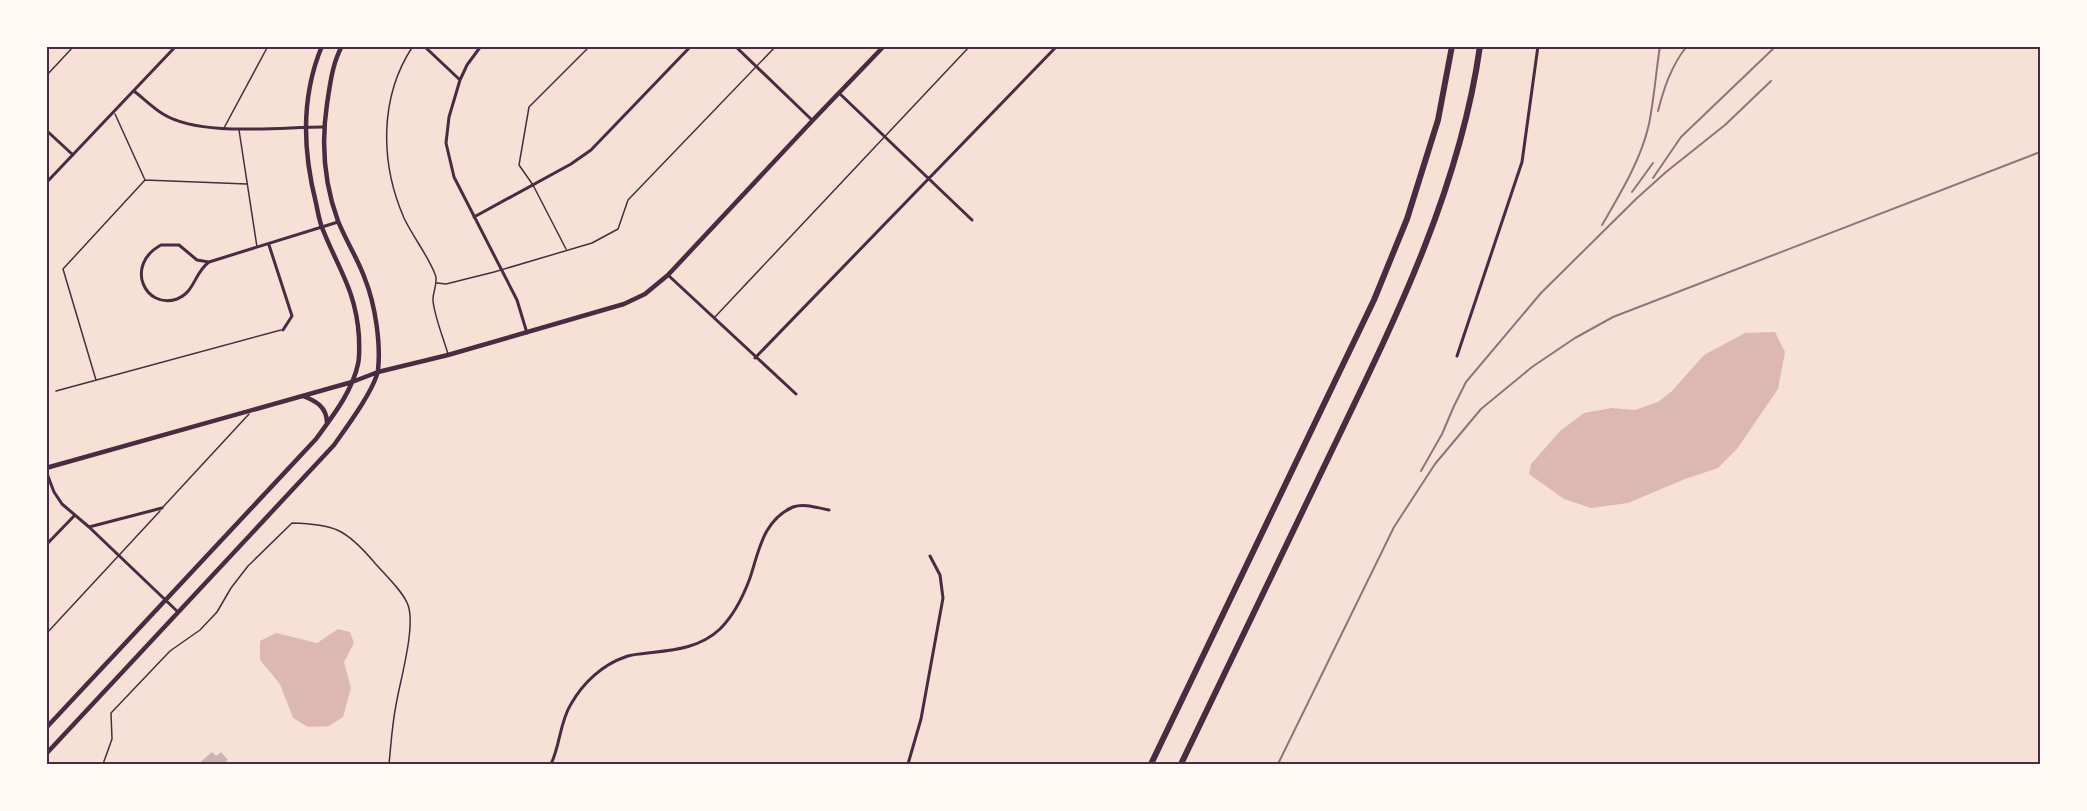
<svg xmlns="http://www.w3.org/2000/svg" width="2087" height="811" font-family="Roboto,sans-serif">
	<style>
		.water { fill: #dcb8b0 }
		.building { fill: #ccb4b1 }
		.lines { fill: none; stroke-linecap: round; stroke-linejoin: round }
		.service { stroke: #4a2c40; stroke-width: 1.5 }
		.minor { stroke: #4a2c40; stroke-width: 3 }
		.tertiary { stroke: #4a2c40; stroke-width: 4.5 }
		.secondary { stroke: #4a2c40; stroke-width: 4.5 }
		.motorway { stroke: #4a2c40; stroke-width: 6 }
		.rail { stroke: #8f747c; stroke-width: 2 }
		.neatline { fill: none; stroke: #4a2c40; stroke-width: 2 }
	</style>
	<rect width="100%" height="100%" fill="#f7e1d7"/>
	<!-- water -->
	<path class="water" d="M1775 332 1785 352 1778 389 1737 449 1718 468 1685 479 1628 503 1591 508 1564 499 1529 474 1531 464 1560 431 1584 413 1612 408 1635 410 1658 402 1672 391 1704 355 1745 333Z
		M338 629 350 632 354 643 344 662 351 688 343 717 329 726 308 727 293 718 280 684 260 660V641L276 633 317 643Z"/>
	<!-- building -->
	<path class="building" d="M212 752 216 756 221 752 228 760 223 764H198Z"/>
	<g class="lines">
		<!-- service -->
		<path class="service" d="M413 46C379 97 380 163 404 218 413 237 427 254 435 274 439 283 432 292 433 301 435 318 443 337 448 354
			M46 76 74 46
			M115 114 145 180
			M224 128 268 46
			M239 130 257 247
			M566 249 533 185 519 165 529 107 590 46
			M437 283 446 284 494 272 592 243 618 229 628 200 776 46
			M714 318 970 46
			M96 380 63 269 145 180 247 184
			M56 391 281 330
			M163 507 249 414
			M46 634 160 511
			M103 764 112 739 111 713 170 651 200 630 217 612 231 588 248 566 292 523C334 524 346 529 374 562 384 574 403 591 408 605 416 627 400 681 396 705 392 725 391 745 389 764"/>
		<!-- minor -->
		<path class="minor" d="M424 46 460 80
			M481 46 467 65 460 80 449 117 446 143 454 177 517 300 527 333
			M735 46 812 120
			M134 91C143 98 153 108 163 114 200 137 279 127 323 127
			M839 93 972 220
			M46 130 73 155
			M46 183 176 46
			M474 217 571 164 591 150 691 46
			M161 245H179L197 260 209 262C194 273 195 292 177 299 145 310 124 265 161 245Z
			M269 245 292 316 283 330
			M209 262 338 222
			M668 275 796 394
			M1457 356 1522 162 1538 46
			M755 358 1057 46
			M46 471 54 492 62 504 89 527 178 612
			M89 527 162 508
			M46 545 74 516
			M551 764C560 746 560 721 571 704 583 683 602 665 625 657 632 654 641 654 648 653 674 650 700 648 720 629 734 615 743 597 750 578 759 551 763 520 793 507 804 503 818 508 829 510
			M908 764 921 719 943 598 940 575 930 556"/>
		<!-- tertiary -->
		<path class="tertiary" d="M378 372 448 355 624 304 645 294 668 275 813 120 884 46"/>
		<!-- secondary -->
		<path class="secondary" d="M303 396C316 401 327 407 327 423
			M46 468 352 382 378 372
			M46 728 316 439C332 417 352 392 358 364 360 355 359 346 359 337 356 291 339 270 323 230 319 221 318 212 316 203 303 152 301 96 322 46
			M46 754 334 445C346 428 375 389 378 370 381 343 375 304 365 279 358 259 346 241 338 221 324 183 321 144 327 104 330 85 332 64 342 46"/>
		<!-- motorway -->
		<path class="motorway" d="M1151 764 1374 300 1407 219 1438 120 1452 46
			M1181 764C1232 658 1283 552 1334 446 1396 318 1460 188 1480 46"/>
		<!-- rail -->
		<path class="rail" d="M1658 111C1664 88 1671 66 1687 46
			M1653 178 1681 137 1776 46
			M1632 192 1653 163
			M1602 225C1620 194 1641 160 1649 124 1654 99 1656 72 1660 46
			M1421 471 1442 434 1454 406 1466 382 1541 293 1636 199 1666 172 1725 125 1771 81
			M1278 764 1394 527 1435 464 1481 409 1532 367 1575 338 1613 317 2040 152"/>
	</g>
	<!-- border -->
	<rect width="2087" height="811" fill="none" stroke="#fffaf5" stroke-width="96"/>
	<rect x="48" y="48" width="1991" height="715" class="neatline"/>
</svg>
